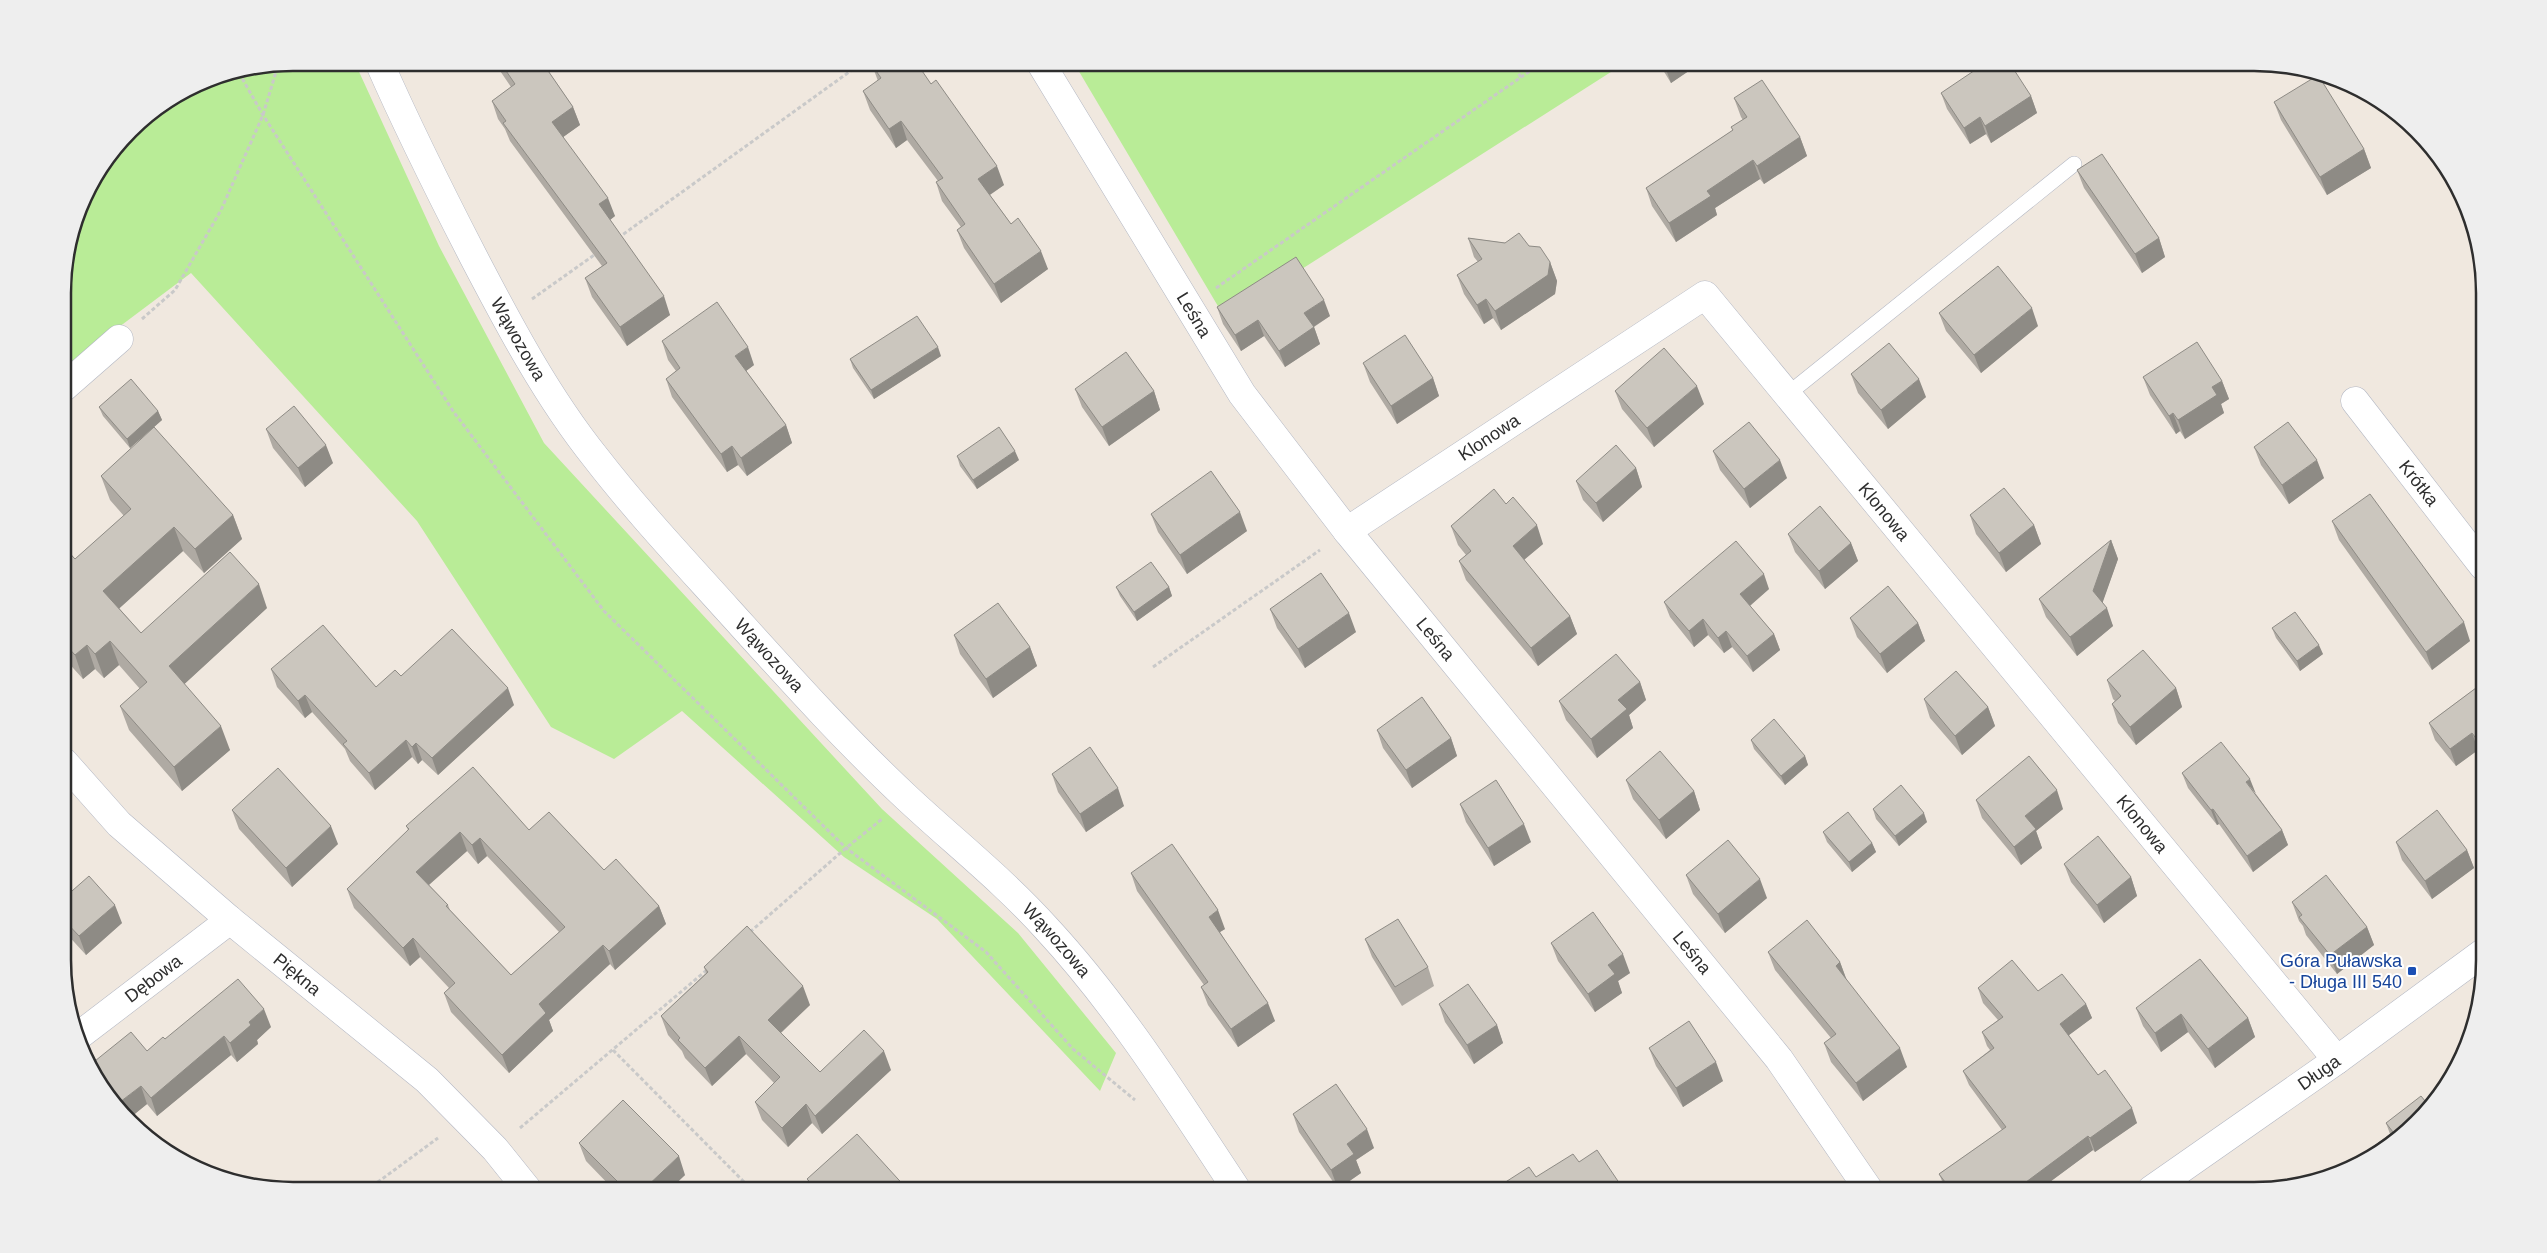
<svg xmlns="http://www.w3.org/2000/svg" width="2547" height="1253" font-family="Helvetica,sans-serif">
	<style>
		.green { fill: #b9ec97 }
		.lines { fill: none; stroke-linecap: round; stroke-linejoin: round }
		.service-casing { stroke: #b3b7c3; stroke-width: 16 }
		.minor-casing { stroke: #b3b7c3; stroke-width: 29 }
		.path { stroke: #c9c9c9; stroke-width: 3; stroke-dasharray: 4 2.5; stroke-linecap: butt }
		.service { stroke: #fff; stroke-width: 15 }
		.minor { stroke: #fff; stroke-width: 28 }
		.wall { fill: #afaaa3; fill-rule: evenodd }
		.shaded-wall { fill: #8e8b85 }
		.building { fill: #cbc6be; stroke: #8e8b85; fill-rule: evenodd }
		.transit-dot { fill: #1a4fb4; stroke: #fff; stroke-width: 2 }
		.labels { text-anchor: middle; stroke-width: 4; stroke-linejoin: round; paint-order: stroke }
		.street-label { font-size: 18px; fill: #2e2e2e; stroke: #fff }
		.transit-label { font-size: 18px; fill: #164399; stroke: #fff; text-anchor: end }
		.rim { fill: none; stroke: #2e2e2e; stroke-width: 2.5 }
	</style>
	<rect width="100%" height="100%" fill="#f0e8df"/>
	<!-- green -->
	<path class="green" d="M293 63H355L439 246 544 443 882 809 1018 933 1116 1053 1100 1091 937 919 844 857 682 711 614 759 551 727 417 521 191 273 63 369V278L86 192 141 120 205 80Z
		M1074 63H1625L1225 318Z"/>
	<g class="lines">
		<defs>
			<path id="service" d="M1788 394 2074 164"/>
			<g id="minor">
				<path id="s1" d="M379 62C408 128 440 192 473 256 509 325 547 397 596 458 637 511 683 560 728 610 786 674 843 738 906 797 953 841 1004 881 1047 929 1120 1008 1178 1101 1237 1190"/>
				<path id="s2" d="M1040 62 1242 394 1347 531 1779 1059 1869 1190"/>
				<path d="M63 388 119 339"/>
				<path id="s3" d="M2355 401 2483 566"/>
				<path id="s4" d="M1347 531 1705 295 2337 1060"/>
				<path id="s5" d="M64 762 119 824 230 920 427 1080 495 1149 528 1190"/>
				<path id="s6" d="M77 1037 230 920"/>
				<path id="s7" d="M2151 1190 2337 1060 2484 952"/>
			</g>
		</defs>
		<!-- service casing -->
		<use href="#service" class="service-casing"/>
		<!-- minor casing -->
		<use href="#minor" class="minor-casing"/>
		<!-- path -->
		<path class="path" d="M1513 62 1521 78
			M239 73 263 115 453 411 604 611 846 848 986 952 1073 1049 1135 1100
			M618 238 863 62
			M1216 288 1543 62
			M532 299 597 253
			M142 319 175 290 221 210 263 115 278 65
			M1153 667 1320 550
			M750 932 846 848 882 819
			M613 1050 752 1190
			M520 1128 708 969
			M367 1190 438 1138"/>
		<!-- service -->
		<use href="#service" class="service"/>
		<!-- minor -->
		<use href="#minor" class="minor"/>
	</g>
	<!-- wall -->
	<path class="wall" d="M494 62H542L573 107 580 125 563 137 615 216 610 220 670 315 627 346 592 297 585 278 602 266 510 141 505 129 498 119 492 101 511 87Z
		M726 62H740L731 69Z
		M1658 62H1702L1671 83Z
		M872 65 1004 185 990 195 1011 224 1048 269 1001 303 964 248 957 230 961 227 942 201 936 182 938 181 907 140 896 148 870 110 863 91 878 81Z
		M1941 93 2031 96 2037 113 1991 143 1986 134 1970 144 1947 109Z
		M1734 98 1800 137 1807 156 1764 184 1760 179 1715 208 1717 215 1676 242 1652 206 1646 188 1733 130 1731 127 1743 120 1741 117Z
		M2274 102 2364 149 2371 168 2327 195 2281 120Z
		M2077 170 2159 238 2165 257 2142 273 2084 188Z
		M1468 238 1529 246 1550 262 1557 281 1555 294 1501 330 1493 318 1484 324 1464 294 1457 275 1478 262 1474 257Z
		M1217 307 1330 316 1314 327 1320 344 1285 367 1264 336 1241 351 1223 324Z
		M1939 313 2038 326 1981 373 1946 331Z
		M662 341 754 365 746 371 786 425 792 443 747 476 738 465 727 472 672 397 666 379 676 371 668 360Z
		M941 356 874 399 853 368 850 359Z
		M1363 363 1433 378 1439 396 1397 424 1370 382Z
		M1851 374 1926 397 1888 429 1858 393Z
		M2143 377 2222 381 2229 399 2221 404 2224 413 2185 439 2180 431 2176 434 2150 395Z
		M1075 389 1154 391 1160 410 1109 446 1082 407Z
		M1615 391 1704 404 1654 447 1622 409Z
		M99 407 158 411 162 420 130 448 103 416Z
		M266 429 333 463 305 487 273 448Z
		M2254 447 2324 478 2289 504 2261 465Z
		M1713 451 1787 478 1750 508 1720 470Z
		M957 456 1019 460 977 489 960 466Z
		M1636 468 1642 487 1603 522 1583 500 1576 481Z
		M101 476 233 515 242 539 204 573 183 551 119 608 141 633 267 608 184 684 230 750 182 791 129 730 120 706 140 689 119 665 104 678 95 669 83 679 64 658V547L75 559 124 516 110 500Z
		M1506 504 1543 544 1524 560 1570 616 1577 634 1538 666 1466 580 1459 561 1466 555 1458 545 1451 526Z
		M1151 514 1247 531 1187 574 1158 532Z
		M1970 515 2034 525 2041 544 2006 572 1976 534Z
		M2332 521 2470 641 2432 670 2339 540Z
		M1788 534 1851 543 1858 561 1825 589 1795 552Z
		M2111 540 2118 559 2102 603 2113 626 2077 656 2046 617 2039 599Z
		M1116 587H1169L1172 596 1137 621 1120 596Z
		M1769 589 1750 606 1774 634 1780 650 1753 672 1732 647 1724 653 1708 635 1694 647 1670 617 1664 602Z
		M1270 609 1356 632 1305 668 1277 628Z
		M1850 618 1918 623 1925 641 1887 673 1857 637Z
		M2272 628 2323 654 2300 671 2276 638Z
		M954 635 1030 647 1037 666 993 698 960 654Z
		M271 669 376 687 401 676 514 705 438 775 422 760 418 764 412 757 375 790 350 761 345 749 312 712 305 718 277 687Z
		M2107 680 2176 688 2182 707 2136 745 2118 723 2112 704 2115 701 2113 699Z
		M1640 682 1646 700 1629 715 1633 728 1597 758 1566 720 1559 701Z
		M2484 682V758L2478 750 2456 766 2435 740 2429 723Z
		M1924 699 1988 707 1995 726 1962 755 1930 718Z
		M1377 730 1451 738 1457 756 1412 788 1383 748Z
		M1751 740 1805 756 1808 765 1785 785 1754 749Z
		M2182 773 2256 794 2282 830 2288 845 2253 872 2219 824 2217 825 2188 788Z
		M1052 774 1124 806 1086 832 1058 792Z
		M1626 780 1694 791 1700 810 1666 839 1633 799Z
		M1976 800 2063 809 2036 831 2042 848 2021 865 1982 818Z
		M1460 804 1531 842 1494 866 1466 822Z
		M1873 809 1927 822 1899 846 1876 819Z
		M232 810 338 844 292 887 239 829Z
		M406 826 529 830 604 870 659 906 666 924 615 970 610 964 549 1020 553 1031 509 1073 451 1012 444 993 449 988 420 957 410 966 354 908 347 889 408 830ZM467 851 478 864 487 856 559 932 511 975 450 910 448 905 429 885Z
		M1823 832 1872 843 1876 852 1852 872 1827 842Z
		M2396 842 2467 850 2474 868 2432 899 2402 860Z
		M2064 864 2131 877 2137 896 2104 923 2071 882Z
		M1131 873 1225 929 1220 932 1275 1021 1238 1047 1208 1005 1201 987 1204 985 1137 891Z
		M1686 875 1767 898 1725 933 1693 894Z
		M64 898 122 923 86 955 64 931Z
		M2292 902 2367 927 2374 945 2337 974 2306 935 2303 926 2299 921Z
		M1365 939 1428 967 1434 986 1402 1006 1372 957Z
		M1551 943 1630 973 1618 981 1622 993 1595 1012 1558 961Z
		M1768 952 1840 962 1847 981 1907 1067 1863 1101 1831 1062 1824 1043 1831 1038 1775 970Z
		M704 967 810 1005 781 1033 820 1072 891 1070 822 1134 812 1123 788 1147 762 1120 755 1102 774 1083 746 1054 712 1086 685 1058 682 1051 668 1035 661 1016 706 973Z
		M1978 988 2038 991 2086 1004 2092 1018 2069 1035 2098 1075 2137 1123 2095 1152 2093 1150 2039 1190H1946L1939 1174 2002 1130 1969 1085 1963 1071 1990 1050 1987 1046 1982 1032 1998 1020 1983 1003Z
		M1439 1004 1497 1025 1503 1043 1474 1064 1445 1022Z
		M2136 1008 2248 1018 2255 1037 2215 1068 2188 1032 2161 1052 2143 1026Z
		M271 1027 257 1040 258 1044 237 1062 231 1055 157 1116 147 1104 131 1117 147 1051 165 1039Z
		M1649 1048 1723 1081 1683 1107 1656 1066Z
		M2430 1107 2382 1151 2371 1157 2369 1150 2390 1134 2386 1123Z
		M1293 1114 1374 1148 1356 1160 1361 1173 1338 1189 1299 1132Z
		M579 1143 685 1175 669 1190H614L586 1161Z
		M807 1179 908 1190H812Z"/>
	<!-- shaded-wall -->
	<path class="shaded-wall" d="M729 62H740L731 69Z
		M1667 62H1702L1671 83 1664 64Z
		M2031 96 2037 113 1991 143 1985 126Z
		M573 107 580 125 559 140 552 122Z
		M1980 117 1986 134 1970 144 1964 128Z
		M901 121 907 140 896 148 889 129Z
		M1800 137 1807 156 1764 184 1757 166Z
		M2364 149 2371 168 2327 195 2320 177Z
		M1753 160 1760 179 1715 208 1717 215 1676 242 1669 223 1707 191Z
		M997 166 1004 185 985 198 978 179Z
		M608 198 615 216 606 223 599 204Z
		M2159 238 2165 257 2142 273 2135 254Z
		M1041 251 1048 269 1001 303 994 284Z
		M1550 262 1557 281 1555 294 1501 330 1495 311Z
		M664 296 670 315 627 346 620 327Z
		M1486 299 1493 318 1484 324 1477 305Z
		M1324 300 1330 316 1310 329 1304 313Z
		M2032 308 2038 326 1981 373 1974 355Z
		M1258 320 1264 336 1241 351 1235 335Z
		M1314 327 1320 344 1285 367 1279 351Z
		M748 347 754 365 742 374 735 356Z
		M938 347 941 356 874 399 871 390Z
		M1433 378 1439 396 1397 424 1391 406Z
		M1919 379 1926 397 1888 429 1881 410Z
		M2222 381 2229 399 2221 404 2224 413 2185 439 2178 420 2212 387Z
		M1697 386 1704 404 1654 447 1647 428Z
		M1154 391 1160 410 1109 446 1102 427Z
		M158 411 162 420 130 448 127 439Z
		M2173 413 2180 431 2176 434 2169 416Z
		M786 425 792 443 747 476 741 458Z
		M326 445 333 463 305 487 298 468Z
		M732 446 738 465 727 472 721 454Z
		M1015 451 1019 460 977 489 973 480Z
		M1780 460 1787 478 1750 508 1744 489Z
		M2317 460 2324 478 2289 504 2282 485Z
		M1636 468 1642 487 1603 522 1596 503Z
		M1240 512 1247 531 1187 574 1180 555Z
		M233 515 242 539 204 573 195 549Z
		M1537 525 1543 544 1519 564 1513 546Z
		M2034 525 2041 544 2006 572 1999 553Z
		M174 527 183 551 112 615 103 591Z
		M2111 540 2118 559 2100 610 2093 591Z
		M1851 543 1858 561 1825 589 1819 571Z
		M1764 574 1769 589 1746 609 1740 594Z
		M259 584 267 608 178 690 169 666Z
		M1169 587 1172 596 1137 621 1134 612Z
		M2107 608 2113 626 2077 656 2070 637Z
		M1349 613 1356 632 1305 668 1298 649Z
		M1570 616 1577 634 1538 666 1531 648Z
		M1703 619 1708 635 1694 647 1689 631Z
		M2464 622 2470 641 2432 670 2426 652Z
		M1918 623 1925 641 1887 673 1880 654Z
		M1726 631 1732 647 1724 653 1718 638Z
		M1774 634 1780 650 1753 672 1747 656Z
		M110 641 119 665 104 678 95 654Z
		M87 645 95 669 83 679 75 655Z
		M2319 645 2323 654 2300 671 2297 661Z
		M1030 647 1037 666 993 698 986 679Z
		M1640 682 1646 700 1629 715 1633 728 1597 758 1591 739 1618 700Z
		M508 688 514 705 438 775 432 758Z
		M2176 688 2182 707 2136 745 2130 727Z
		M305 695 312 712 305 718 298 701Z
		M1988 707 1995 726 1962 755 1955 736Z
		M221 726 230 750 182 791 174 767Z
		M2472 733 2478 750 2456 766 2450 749Z
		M1451 738 1457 756 1412 788 1406 770Z
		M406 740 412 757 375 790 369 773Z
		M416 743 422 760 418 764 412 747Z
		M1805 756 1808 765 1785 785 1781 776Z
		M2250 779 2256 794 2246 782Z
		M1118 788 1124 806 1086 832 1080 814Z
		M2057 790 2063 809 2036 831 2042 848 2021 865 2014 847 2025 816Z
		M1694 791 1700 810 1666 839 1659 820Z
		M2213 809 2219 824 2217 825 2211 810Z
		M1924 813 1927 822 1899 846 1895 836Z
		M1524 824 1531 842 1494 866 1488 848Z
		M331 826 338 844 292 887 286 868Z
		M2282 830 2288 845 2253 872 2247 856Z
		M460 832 467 851 423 890 416 872Z
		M480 838 487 856 478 864 472 845Z
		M1872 843 1876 852 1852 872 1849 862Z
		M2467 850 2474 868 2432 899 2425 881Z
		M2131 877 2137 896 2104 923 2097 905Z
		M1760 879 1767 898 1725 933 1718 914Z
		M115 905 122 923 86 955 79 936Z
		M659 906 666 924 615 970 609 951Z
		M1218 910 1225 929 1215 935 1209 917Z
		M2367 927 2374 945 2337 974 2330 955Z
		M413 938 420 957 410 966 403 948Z
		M603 945 610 964 549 1020 553 1031 509 1073 502 1055 539 1004Z
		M1623 954 1630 973 1618 981 1622 993 1595 1012 1588 994 1608 965Z
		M1840 962 1847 981 1836 966Z
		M803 986 810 1005 775 1038 768 1020Z
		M1268 1003 1275 1021 1238 1047 1231 1029Z
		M2086 1004 2092 1018 2065 1038 2060 1024Z
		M264 1009 271 1027 257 1040 258 1044 237 1062 230 1043 249 1022Z
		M2181 1014 2188 1032 2161 1052 2155 1033Z
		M2248 1018 2255 1037 2215 1068 2208 1049Z
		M1497 1025 1503 1043 1474 1064 1467 1045Z
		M224 1036 231 1055 157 1116 151 1098Z
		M739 1036 746 1054 712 1086 705 1068Z
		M1900 1048 1907 1067 1863 1101 1856 1083Z
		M884 1051 891 1070 822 1134 815 1116Z
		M1716 1062 1723 1081 1683 1107 1676 1088Z
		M141 1086 147 1104 131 1117 116 1105Z
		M806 1104 812 1123 788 1147 782 1128Z
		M2132 1108 2137 1123 2095 1152 2090 1138Z
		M1367 1129 1374 1148 1356 1160 1361 1173 1338 1189 1331 1170 1347 1144Z
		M2088 1136 2093 1150 2039 1190H2019L2018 1188Z
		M679 1156 685 1175 669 1190H643Z"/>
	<!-- building -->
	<path class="building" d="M500 62H542L573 107 552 122 608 198 599 204 664 296 620 327 585 278 607 263 503 123 506 121 492 101 515 84Z
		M876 62H916L931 84 936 80 997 166 978 179 1011 224 1018 218 1041 251 994 284 957 230 965 224 936 182 943 178 901 121 889 129 863 91 881 78 872 65Z
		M1987 62H2009L2031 96 1985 126 1980 117 1964 128 1941 93Z
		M2315 77 2320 78 2364 149 2320 177 2274 102Z
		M1762 80 1800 137 1757 166 1753 160 1707 191 1711 196 1669 223 1646 188 1733 130 1731 127 1747 117 1734 98Z
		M2102 154 2159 238 2135 254 2077 170Z
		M1519 233 1529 246 1540 247 1550 262 1548 275 1495 311 1486 299 1477 305 1457 275 1482 259 1468 238 1505 243Z
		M1296 257 1324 300 1304 313 1314 327 1279 351 1258 320 1235 335 1217 307Z
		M1998 266 2032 308 1974 355 1939 313Z
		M717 302 748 347 735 356 786 425 741 458 732 446 721 454 666 379 680 368 662 341Z
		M917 316 938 347 871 390 850 359Z
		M1405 335 1433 378 1391 406 1363 363Z
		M2197 342 2222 381 2212 387 2217 395 2178 420 2173 413 2169 416 2143 377Z
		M1889 343 1919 379 1881 410 1851 374Z
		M1664 348 1697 386 1647 428 1615 391Z
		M1126 352 1154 391 1102 427 1075 389Z
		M131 379 158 411 127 439 99 407Z
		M294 406 326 445 298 468 266 429Z
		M1749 422 1780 460 1744 489 1713 451Z
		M2288 422 2317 460 2282 485 2254 447Z
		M154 427 233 515 195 549 174 527 103 591 141 633 230 552 259 584 169 666 221 726 174 767 120 706 147 682 110 641 95 654 87 645 75 655 64 643V547L75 559 131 509 101 476Z
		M999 427 1015 451 973 480 957 456Z
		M1616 445 1636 468 1596 503 1576 481Z
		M1211 471 1240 512 1180 555 1151 514Z
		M2004 488 2034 525 1999 553 1970 515Z
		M1494 489 1506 504 1513 497 1537 525 1513 546 1570 616 1531 648 1459 561 1471 551 1451 526Z
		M2370 494 2464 622 2426 652 2332 521Z
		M1820 506 1851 543 1819 571 1788 534Z
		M2111 540 2093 591 2107 608 2070 637 2039 599Z
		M1736 541 1764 574 1740 594 1774 634 1747 656 1726 631 1718 638 1703 619 1689 631 1664 602Z
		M1151 562 1169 587 1134 612 1116 587Z
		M1321 573 1349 613 1298 649 1270 609Z
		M1888 586 1918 623 1880 654 1850 618Z
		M998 603 1030 647 986 679 954 635Z
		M2295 612 2319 645 2297 661 2272 628Z
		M323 625 376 687 395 670 401 676 452 629 508 688 432 758 416 743 412 747 406 740 369 773 343 744 347 741 305 695 298 701 271 669Z
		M2143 650 2176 688 2130 727 2112 704 2121 696 2107 680Z
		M1616 654 1640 682 1618 700 1627 709 1591 739 1559 701Z
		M1956 671 1988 707 1955 736 1924 699Z
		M2484 682V749L2472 733 2450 749 2429 723Z
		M1422 697 1451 738 1406 770 1377 730Z
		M1774 719 1805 756 1781 776 1751 740Z
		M2221 742 2250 779 2246 782 2282 830 2247 856 2213 809 2211 810 2182 773Z
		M1090 747 1118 788 1080 814 1052 774Z
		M1660 751 1694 791 1659 820 1626 780Z
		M2029 756 2057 790 2025 816 2036 829 2014 847 1976 800Z
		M473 767 529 830 549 812 604 870 616 859 659 906 609 951 603 945 539 1004 546 1013 502 1055 444 993 455 983 413 938 403 948 347 889 409 829 406 826ZM460 832 472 845 480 838 565 927 511 975 446 906 448 905 416 872Z
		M278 768 331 826 286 868 232 810Z
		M1496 780 1524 824 1488 848 1460 804Z
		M1901 785 1924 813 1895 836 1873 809Z
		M2437 810 2467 850 2425 881 2396 842Z
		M1848 812 1872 843 1849 862 1823 832Z
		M2098 836 2131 877 2097 905 2064 864Z
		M1728 840 1760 879 1718 914 1686 875Z
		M1172 844 1218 910 1209 917 1268 1003 1231 1029 1201 987 1208 982 1131 873Z
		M2326 875 2367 927 2330 955 2299 917 2302 915 2292 902Z
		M89 876 115 905 79 936 64 920V898Z
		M1593 912 1623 954 1608 965 1615 974 1588 994 1551 943Z
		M1398 919 1428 967 1395 987 1365 939Z
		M1807 920 1840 962 1836 966 1900 1048 1856 1083 1824 1043 1836 1034 1768 952Z
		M747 926 803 986 768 1020 820 1072 864 1030 884 1051 815 1116 806 1104 782 1128 755 1102 780 1077 739 1036 705 1068 678 1040 680 1038 661 1016 708 972 704 967Z
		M2200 959 2248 1018 2208 1049 2181 1014 2155 1033 2136 1008Z
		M2012 960 2038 991 2062 974 2086 1004 2060 1024 2098 1075 2105 1070 2132 1108 2090 1138 2088 1136 2018 1188 2020 1190H1951L1939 1174 2006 1127 1963 1071 1994 1048 1982 1032 2003 1017 1978 988Z
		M238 979 264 1009 249 1022 251 1025 230 1043 224 1036 151 1098 141 1086 116 1105 110 1100 90 1065 131 1032 147 1051 163 1037 165 1039Z
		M1468 984 1497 1025 1467 1045 1439 1004Z
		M1689 1021 1716 1062 1676 1088 1649 1048Z
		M1336 1084 1367 1129 1347 1144 1354 1154 1331 1170 1293 1114Z
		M2421 1096 2430 1107 2427 1112 2382 1151 2373 1156 2369 1150 2393 1132 2386 1123Z
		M623 1100 679 1156 643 1190H626L579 1143Z
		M857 1134 908 1190H818L807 1179Z
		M1597 1150 1624 1190H1509L1504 1183 1529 1167 1536 1177 1573 1154 1579 1162Z"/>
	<!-- markers -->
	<rect class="transit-dot" x="2407" y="966" width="10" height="10" rx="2.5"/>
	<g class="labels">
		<!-- street labels -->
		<g class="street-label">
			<text dy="6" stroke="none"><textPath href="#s2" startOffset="296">Leśna</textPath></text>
			<text dy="6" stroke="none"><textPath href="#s1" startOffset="310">Wąwozowa</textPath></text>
			<text dy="6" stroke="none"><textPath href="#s4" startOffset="170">Klonowa</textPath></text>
			<text dy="6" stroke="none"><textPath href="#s3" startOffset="104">Krótka</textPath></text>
			<text dy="6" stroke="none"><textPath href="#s4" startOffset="710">Klonowa</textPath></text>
			<text dy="6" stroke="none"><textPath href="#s2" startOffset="701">Leśna</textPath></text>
			<text dy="6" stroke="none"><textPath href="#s1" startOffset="715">Wąwozowa</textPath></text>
			<text dy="6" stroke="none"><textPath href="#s4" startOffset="1115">Klonowa</textPath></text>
			<text dy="6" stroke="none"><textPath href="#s1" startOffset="1120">Wąwozowa</textPath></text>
			<text dy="6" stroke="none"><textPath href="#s2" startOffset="1106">Leśna</textPath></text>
			<text dy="6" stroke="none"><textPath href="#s5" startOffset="316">Piękna</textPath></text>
			<text dy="6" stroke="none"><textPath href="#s6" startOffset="96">Dębowa</textPath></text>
			<text dy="6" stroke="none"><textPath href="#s7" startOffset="205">Długa</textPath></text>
		</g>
		<!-- transit labels -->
		<g class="transit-label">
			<text x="2402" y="967">Góra Puławska<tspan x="2402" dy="21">- Długa III 540</tspan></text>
		</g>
	</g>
	<!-- crop -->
	<path d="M0 0H2547V1253H0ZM293 71H2254A222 222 0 0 1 2476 293V960A222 222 0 0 1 2254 1182H293A222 222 0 0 1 71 960V293A222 222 0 0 1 293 71Z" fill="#eee" fill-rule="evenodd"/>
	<path class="rim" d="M293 71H2254A222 222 0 0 1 2476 293V960A222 222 0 0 1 2254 1182H293A222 222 0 0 1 71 960V293A222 222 0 0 1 293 71Z"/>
</svg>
